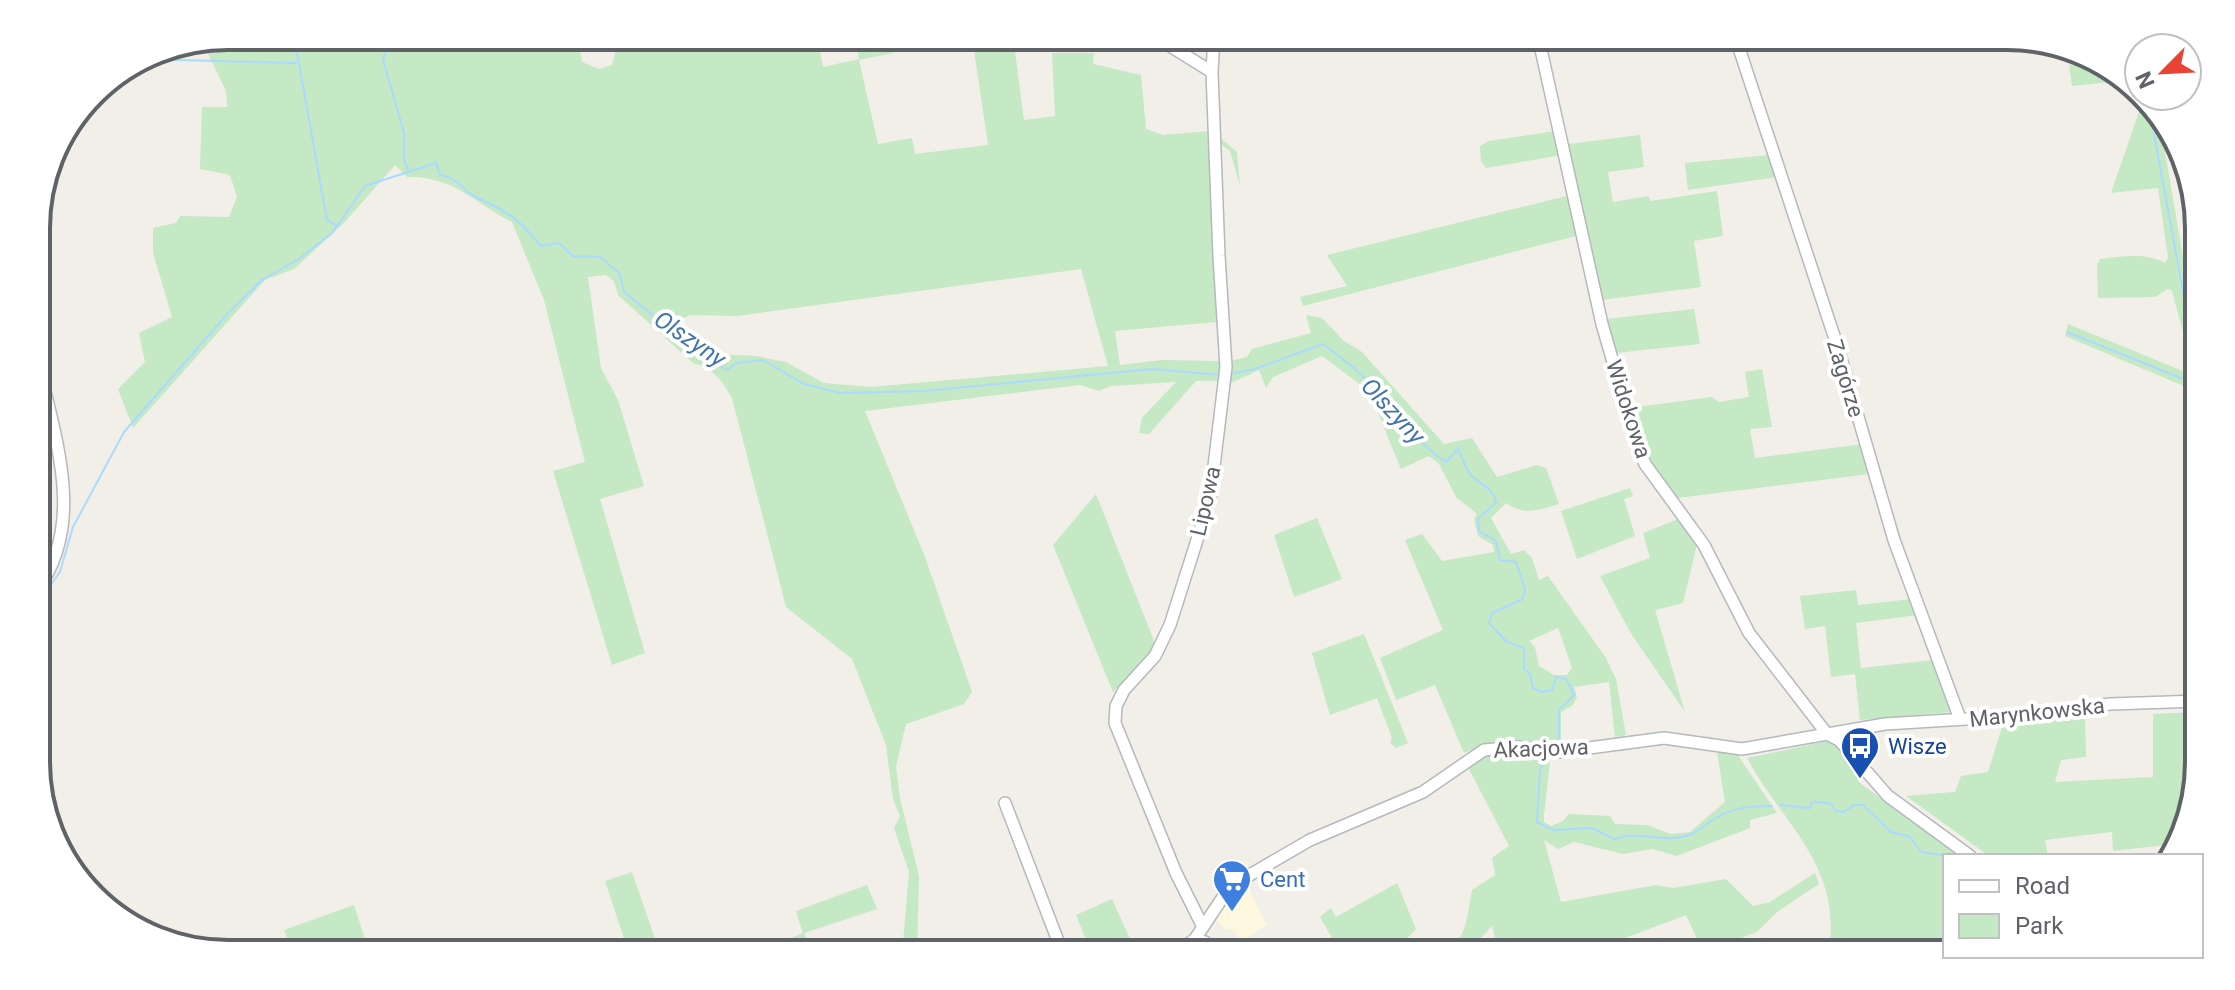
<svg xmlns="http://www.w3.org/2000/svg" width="2235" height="990" font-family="Roboto,sans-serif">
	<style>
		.commercial { fill: #fef7e0 }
		.green { fill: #c5e8c5; fill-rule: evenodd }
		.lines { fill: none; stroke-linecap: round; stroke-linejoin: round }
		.stream { stroke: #aadaff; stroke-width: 2 }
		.minor-casing { stroke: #b5b8bc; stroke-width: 14 }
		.minor { stroke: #fff; stroke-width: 11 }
		.labels { text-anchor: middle; stroke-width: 8; stroke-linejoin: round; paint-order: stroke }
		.street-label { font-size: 22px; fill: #5f6368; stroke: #fff }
		.transit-label { font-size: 22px; fill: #164399; stroke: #fff; text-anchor: start }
		.shop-label { font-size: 22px; fill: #366cbe; stroke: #fff; text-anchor: start }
		.water-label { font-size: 24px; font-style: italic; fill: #4174aa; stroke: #fff }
		.rim { fill: none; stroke: #5f6368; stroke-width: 4 }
	</style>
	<rect width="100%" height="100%" fill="#f1efe8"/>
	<!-- commercial -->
	<path class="commercial" d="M1247 886 1267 925 1241 941 1232 929 1226 930 1216 920 1226 899Z"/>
	<!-- green -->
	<path class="green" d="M228 36H578L582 62 599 69 612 65 616 49 612 36H817L823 67 859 59 855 36H891L893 53 859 60 878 144 912 138 915 154 988 145 972 36H1013L1024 120 1055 116 1052 53H1094L1093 64 1141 75 1146 129 1163 135 1211 131 1216 322 1115 331 1120 365 1162 360 1219 361V381H1196L1149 434 1139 433 1142 418 1176 382 1111 386 1099 391 1080 385 865 411 925 557 972 692 964 704 906 724 896 766 900 798 919 876 917 954H902L909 872 894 828 900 816 893 799 886 745 852 659 786 607 732 398C721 380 715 369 693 363L618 295 614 281 606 275 588 277 601 368 618 400 644 486 600 499 645 653 612 665 553 471 585 462 544 300 512 222C473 202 454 176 407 177L395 165 344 223 294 269 265 280 133 428 118 389 145 362 139 333 172 317 153 253V228L176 223 180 216 229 217 237 197 230 175 200 169 202 107H227L226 91 202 41ZM1081 269 1108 366 871 387 824 383 786 362 756 356 715 354 678 321 690 315 737 316Z
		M1281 36H1341L1283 46Z
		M1485 36H1534L1535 37 1496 47Z
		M1543 36H1608L1609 45 1548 52Z
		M2083 53 2120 81 2072 86 2069 65 2082 63Z
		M2153 106 2159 111 2173 144 2164 146 2183 257 2197 255 2198 307 2188 309 2198 350V392L2065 336 2068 324 2195 376 2172 291 2168 289 2155 297 2098 298 2097 266 2100 259C2122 257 2144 252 2165 263L2168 257 2158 188 2111 193 2139 112 2153 109Z
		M1556 131 1562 155 1486 168 1481 161 1480 146 1489 141Z
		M1640 135 1644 167 1608 172 1613 202 1648 196 1651 201 1717 191 1723 236 1694 241 1701 287 1602 300 1568 144Z
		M1220 138 1237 152 1240 186 1230 151 1219 143Z
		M1770 155 1777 177 1688 190 1685 163Z
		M1571 195 1580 235 1303 306 1300 297 1347 286 1327 255Z
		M1694 309 1700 344 1615 353 1606 319Z
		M1306 315 1322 318 1344 341 1362 352 1444 444 1472 438 1497 477 1537 465 1546 468 1559 504C1539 510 1524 516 1506 503L1491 518 1511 554 1524 550 1532 558 1539 580 1548 576 1606 658 1616 679 1626 735 1615 737 1609 682 1574 687 1577 697 1572 706 1561 712V745C1522 748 1503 733 1464 753L1435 685 1396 700 1380 658 1443 630 1405 540 1422 534 1442 561 1494 552 1493 545 1478 536 1474 519 1477 514 1456 497 1439 464 1429 456 1401 469 1369 391 1322 356 1273 377 1266 388 1259 370 1229 384 1230 361 1247 357 1252 349 1311 333ZM1558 628 1572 668 1567 675H1554L1539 666 1535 647 1529 641Z
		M1762 369 1772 427 1750 429 1755 458 1863 444 1870 474 1677 498C1654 469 1640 444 1630 408L1712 397 1719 402 1749 397 1745 372Z
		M1630 488 1633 496 1624 499 1635 536 1577 559 1561 511Z
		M1096 494 1156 646 1149 657 1113 692 1053 545Z
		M1317 518 1342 579 1294 597 1274 535Z
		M1681 518 1697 544 1683 603 1655 610 1685 712 1630 632 1600 576 1650 558 1643 533Z
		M1856 590 1858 605 1912 599 1918 615 1856 623 1861 668 1934 660 1952 712 1860 720 1855 674 1831 677 1825 626 1805 629 1800 596Z
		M1364 634 1408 743 1396 748 1390 743 1392 738 1377 698 1330 715 1312 653Z
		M2199 712C2199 754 2201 814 2174 848V844L2113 851 2112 832 2045 840 2048 856H1989L1906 796 1955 792 1961 776 1988 772 2003 724 2085 718 2086 757 2061 760 2055 782 2153 777V714Z
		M1828 741 1836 746 1860 783 1960 856H1945V953L1917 954 1911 945C1886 946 1867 954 1842 954L1830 941C1838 862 1780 820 1747 758Z
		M1497 752 1550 760 1544 816V822L1551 826 1563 821 1569 814 1610 816 1615 824 1647 825 1671 834 1690 832 1725 802 1717 752 1737 754 1777 813 1750 820V828L1677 856 1652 849 1623 854 1574 842 1558 849 1544 840 1561 902 1656 885 1673 888 1726 879 1753 906 1770 902 1815 873 1819 884 1777 912 1757 932 1703 952 1686 915 1622 939 1627 954H1499L1492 926 1466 954H1440C1468 943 1467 915 1472 890L1495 875 1492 858 1509 846 1467 765Z
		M632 872 660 953 663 954H629L605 881Z
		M1397 883 1416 929 1399 947 1414 954H1341L1320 917 1331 908 1336 917Z
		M867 885 877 909 804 933 813 954H777L774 945 803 933 796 911Z
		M1112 899 1137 954H1092L1076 915Z
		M354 905 370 954H294L284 930Z"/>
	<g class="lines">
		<!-- stream -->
		<path class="stream" d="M294 36 327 220 336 225
			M382 36 386 52 383 60 404 133V160L408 169
			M141 59 296 63
			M2148 102 2198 372
			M2067 332 2198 385
			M1231 374 1255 369 1323 344C1345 360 1366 377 1385 398 1404 419 1421 447 1446 462L1458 449C1462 456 1465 468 1470 474 1480 486 1492 485 1496 503L1478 519 1479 531 1496 541 1500 560 1516 562 1525 589 1523 599 1492 613 1489 623 1507 642 1524 648V669L1530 674 1533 688 1541 692 1552 690 1556 677 1566 679 1574 695 1559 710V739L1554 747
			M37 604 60 572 73 527 124 432 229 312 262 280 299 259 332 233 365 186 436 163 440 175C462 179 459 189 476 197 508 212 518 218 541 246L559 243 573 256 600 257 620 274 624 292 704 357 727 370 737 363 763 360 804 384 840 393 924 391 1152 369 1221 375
			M1548 755 1540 770 1537 822 1553 830 1592 828 1614 839C1641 830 1663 844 1689 835 1698 832 1707 823 1716 818 1733 807 1752 806 1772 806
			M1780 805 1810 808 1812 802 1830 803 1836 811 1844 812 1854 805H1863L1891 832 1910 837 1921 852 1948 856"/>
		<defs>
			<path id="minor" d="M1154 36 1212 72
				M1538 36 1602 324 1637 445 1645 464 1704 545 1749 633 1827 734 1839 740 1888 796 1970 856
				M1735 36 1838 348 1894 540 1960 719
				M37 357C53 433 88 521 37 590
				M1005 803 1063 954
				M1203 927 1176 873 1115 723 1116 706 1124 690 1155 656 1170 625 1210 499 1226 367 1219 256 1212 72 1214 36
				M1195 939 1205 942 1213 954
				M1175 954 1195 939 1223 897 1248 876 1310 840 1423 792 1484 750 1517 747 1559 752 1664 738 1742 749 1885 724 2015 716 2110 704 2199 701"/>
		</defs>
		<!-- minor casing -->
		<use href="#minor" class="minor-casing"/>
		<!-- minor -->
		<use href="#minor" class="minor"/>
	</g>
	<!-- icons -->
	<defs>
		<symbol id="bus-pin" viewBox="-11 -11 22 30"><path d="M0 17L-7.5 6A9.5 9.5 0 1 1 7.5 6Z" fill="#1a4fb4" stroke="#fff"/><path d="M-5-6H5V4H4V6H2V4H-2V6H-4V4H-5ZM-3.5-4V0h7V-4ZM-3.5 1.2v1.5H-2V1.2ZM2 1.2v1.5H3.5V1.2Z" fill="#fff"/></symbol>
		<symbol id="supermarket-pin" viewBox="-11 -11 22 30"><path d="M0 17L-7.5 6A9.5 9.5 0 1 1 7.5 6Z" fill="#3f7fe0" stroke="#fff"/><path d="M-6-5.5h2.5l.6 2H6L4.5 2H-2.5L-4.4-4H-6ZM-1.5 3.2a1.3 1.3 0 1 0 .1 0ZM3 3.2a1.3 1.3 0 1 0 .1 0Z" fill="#fff"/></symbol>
	</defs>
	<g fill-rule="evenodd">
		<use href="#bus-pin" x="1838" y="724" width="44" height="60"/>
		<use href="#supermarket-pin" x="1210" y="857" width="44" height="60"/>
	</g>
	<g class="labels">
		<!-- street labels -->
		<g class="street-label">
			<text transform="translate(1846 378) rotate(73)" y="8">Zagórze</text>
			<text transform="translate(1629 409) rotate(72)" y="8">Widokowa</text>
			<text transform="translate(1205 501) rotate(-77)" y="8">Lipowa</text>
			<text transform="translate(2037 712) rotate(-6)" y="8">Marynkowska</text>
			<text transform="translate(1541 748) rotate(-2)" y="8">Akacjowa</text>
		</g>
		<!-- transit labels -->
		<g class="transit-label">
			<text x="1888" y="754">Wisze</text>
		</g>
		<!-- shop labels -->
		<g class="shop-label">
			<text x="1260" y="887">Cent</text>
		</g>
		<!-- water labels -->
		<g class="water-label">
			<text transform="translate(690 339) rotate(34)" y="8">Olszyny</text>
			<text transform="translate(1393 411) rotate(47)" y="8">Olszyny</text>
		</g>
	</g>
	<!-- crop -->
	<path d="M0 0H2235V990H0ZM228 50H2007A178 178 0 0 1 2185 228V762A178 178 0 0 1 2007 940H228A178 178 0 0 1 50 762V228A178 178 0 0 1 228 50Z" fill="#fff" fill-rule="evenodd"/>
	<path class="rim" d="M228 50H2007A178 178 0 0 1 2185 228V762A178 178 0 0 1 2007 940H228A178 178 0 0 1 50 762V228A178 178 0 0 1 228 50Z"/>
	<!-- legend -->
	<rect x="1943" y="854" width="260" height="104" fill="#ffffff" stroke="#bfc1c3" stroke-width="2"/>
	<rect x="1959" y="880" width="40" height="12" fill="#ffffff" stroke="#bfc1c3" stroke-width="2"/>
	<text x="2015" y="894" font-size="24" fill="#5f6368">Road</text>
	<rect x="1959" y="914" width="40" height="24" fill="#c5e8c5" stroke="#bfc1c3" stroke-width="2"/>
	<text x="2015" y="934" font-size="24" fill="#5f6368">Park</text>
	<!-- north arrow -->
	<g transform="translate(2163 72) rotate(246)"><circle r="38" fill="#ffffff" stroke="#bfc1c3" stroke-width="2"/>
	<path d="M0-6L14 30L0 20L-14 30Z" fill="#ea4335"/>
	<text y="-12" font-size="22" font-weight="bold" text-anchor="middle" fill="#5f6368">N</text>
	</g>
</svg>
